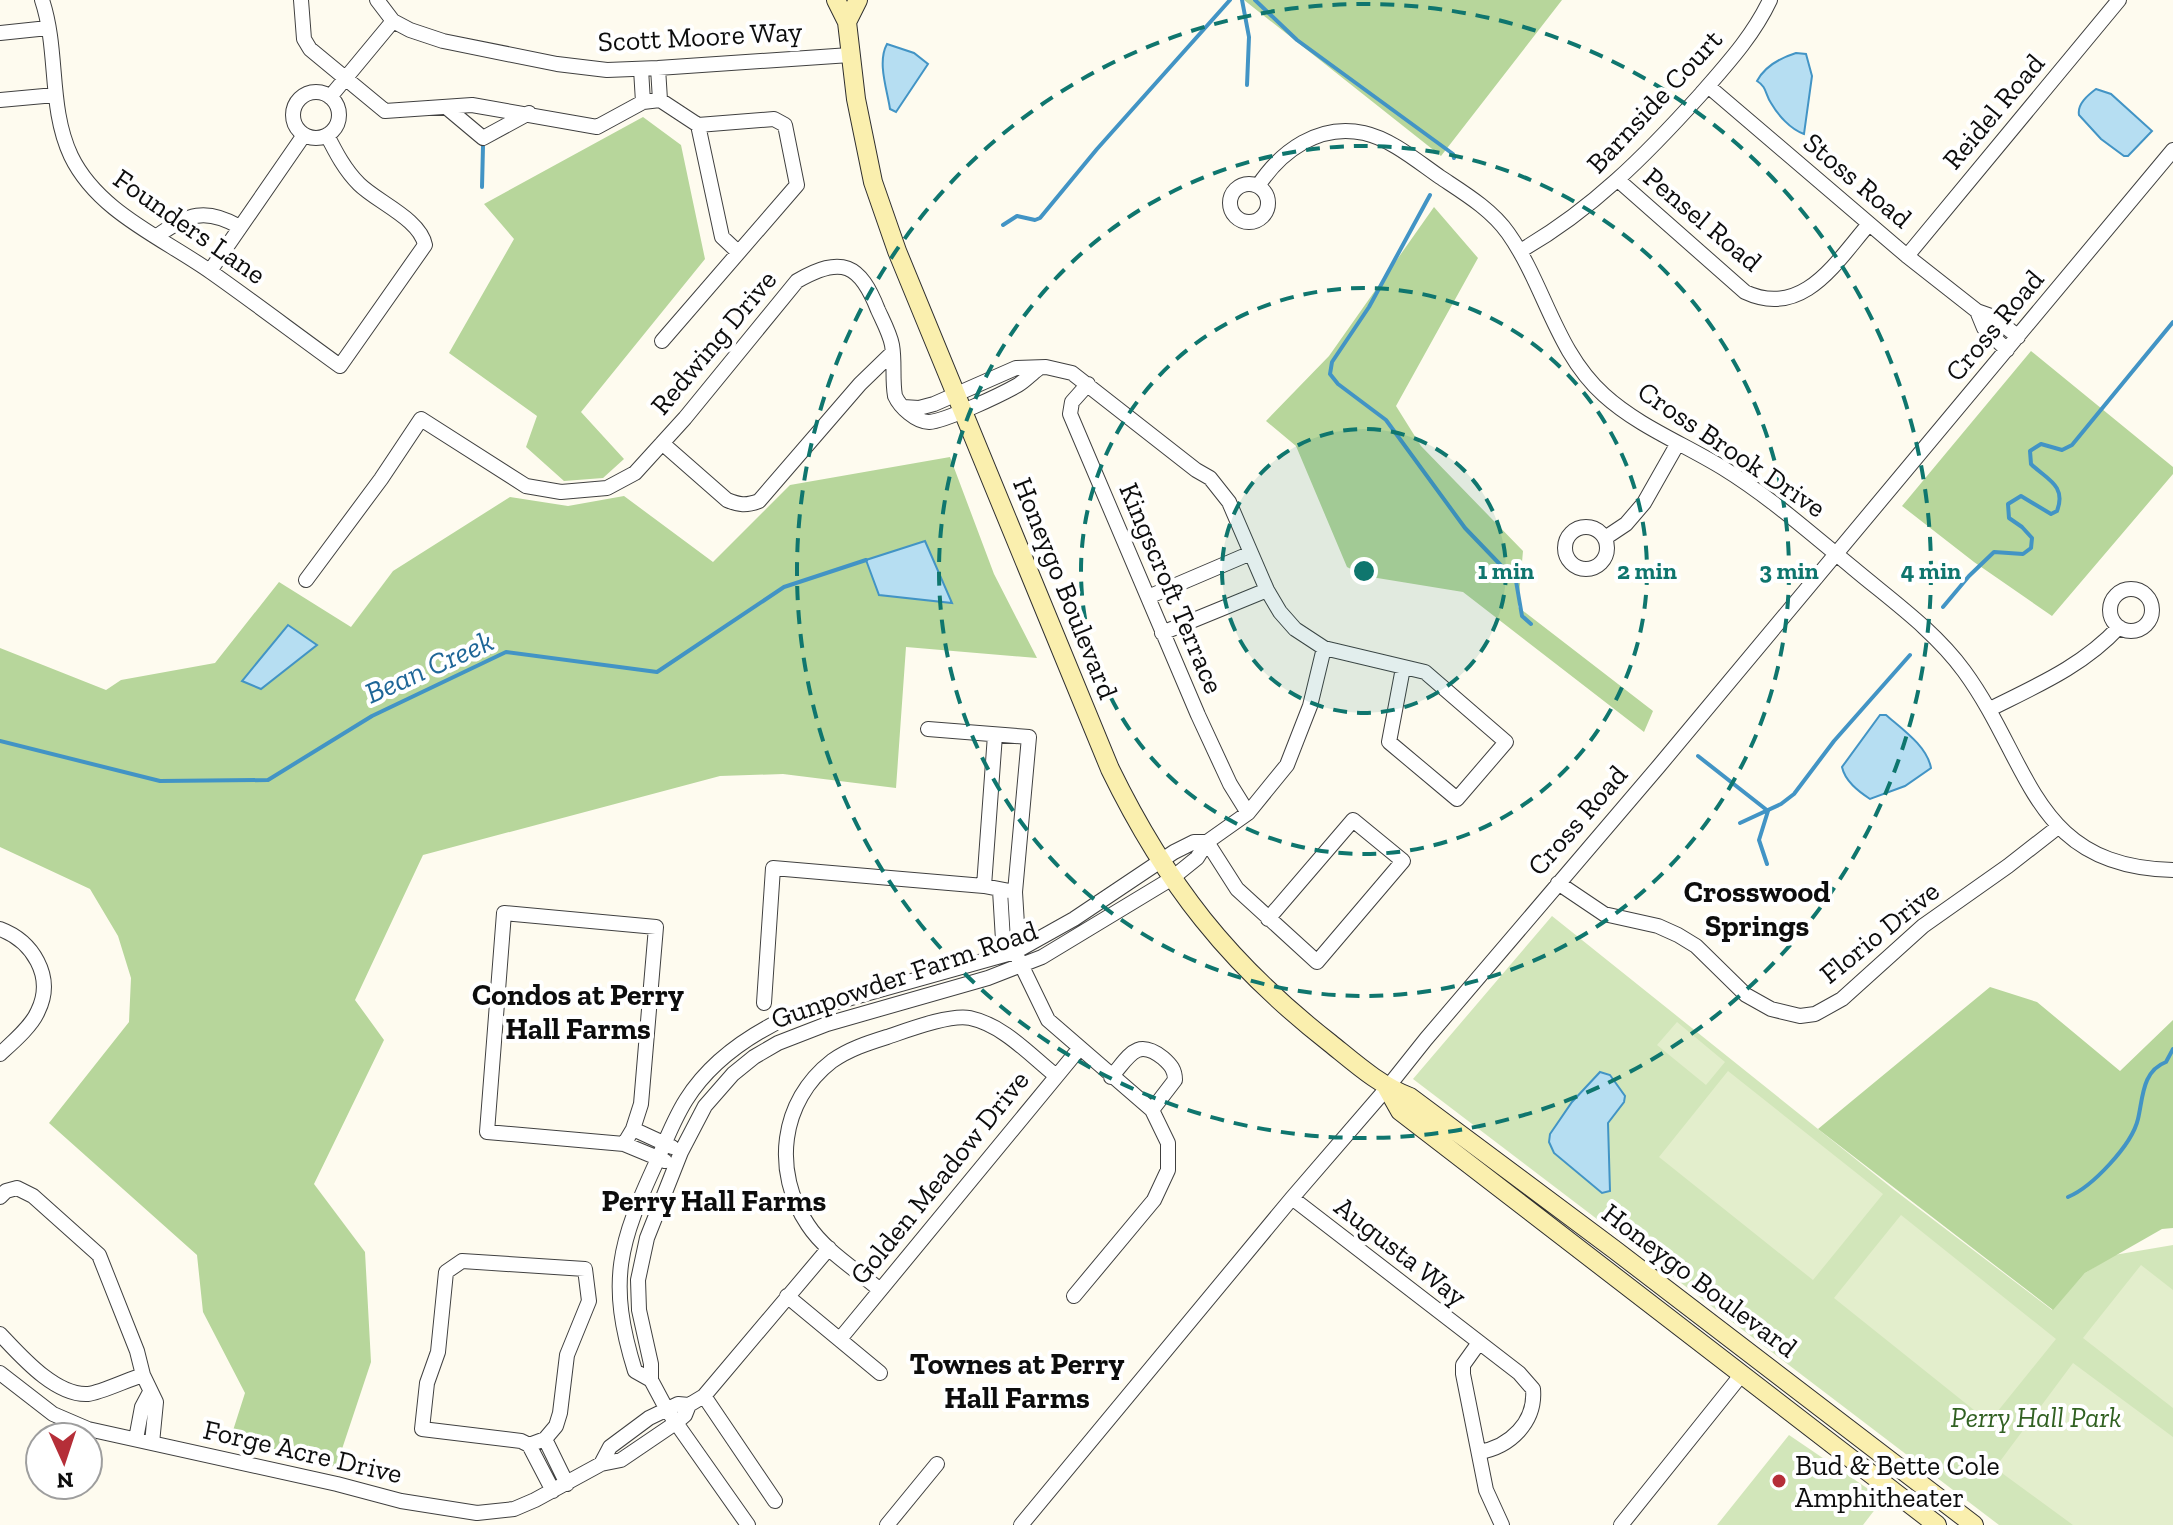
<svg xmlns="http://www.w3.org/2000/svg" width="2173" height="1525" font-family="'Zilla Slab',serif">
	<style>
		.green { fill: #d2e6ba }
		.forest { fill: #b7d69b }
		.pitch { fill: #e3eecc }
		.water { fill: #b6def2; stroke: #4294c5; stroke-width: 2 }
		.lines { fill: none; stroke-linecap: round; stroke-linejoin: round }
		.stream { stroke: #4294c5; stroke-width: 4 }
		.street-casing { stroke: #404040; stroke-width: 16 }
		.secondary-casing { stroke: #2f2f2f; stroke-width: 20 }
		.street { stroke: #fff; stroke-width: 14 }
		.secondary { stroke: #faefae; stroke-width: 18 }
		.ring { fill: none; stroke: #0f766e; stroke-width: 4; stroke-dasharray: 14 10 }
		.poi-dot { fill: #b52e38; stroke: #fff; stroke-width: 3 }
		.labels { text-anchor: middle; stroke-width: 8; stroke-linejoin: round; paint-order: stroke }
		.street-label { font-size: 28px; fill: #0d0d0d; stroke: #fff }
		.park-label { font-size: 28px; font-style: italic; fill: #316122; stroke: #fff }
		.poi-label { font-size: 28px; fill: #0d0d0d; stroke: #fff; text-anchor: start }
		.water-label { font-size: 30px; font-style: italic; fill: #1e6697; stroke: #fff }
		.neighbourhood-label { font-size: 30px; font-weight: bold; fill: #0d0d0d; stroke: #fff }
		.centre { fill: #0f766e; stroke: #fff; stroke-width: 4 }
		.ring-label { font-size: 24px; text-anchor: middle; font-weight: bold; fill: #0f766e; stroke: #fff; stroke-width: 8; stroke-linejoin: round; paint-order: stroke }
	</style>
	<rect width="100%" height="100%" fill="#fefbef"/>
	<!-- green -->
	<path class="green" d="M1552 916 1893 1189 2052 1310 2085 1273 2114 1255 2173 1245V1525H1999L1413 1079Z
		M1789 1435 1883 1499 1863 1525H1717Z"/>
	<!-- forest -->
	<path class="forest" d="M1244 0H1562L1441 156Z
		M643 117 681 145 705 259 581 412 624 459 603 478 564 481 526 447 537 416 449 353 514 239 484 204Z
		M1434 207 1478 258 1396 406 1421 446 1523 551 1518 607 1653 711 1644 732 1463 592 1365 576 1347 567 1296 446 1266 421 1329 356Z
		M2031 351 2173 467V474L2052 616 1974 562 1902 506Z
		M950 457 994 574 1037 658 906 647 896 788 783 774 720 776 423 855 355 1000 384 1040 314 1184 365 1252 371 1362 336 1467 229 1443 245 1393 203 1312 197 1255 49 1123 129 1022 131 978 118 936 90 889 0 847V648L106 690 121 680 215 663 279 582 351 627 393 571 510 497 568 506 624 496 713 562 790 485Z
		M1990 987 2037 1002 2120 1071 2173 1020V1228L2162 1229 2085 1273 2053 1310 1818 1129Z"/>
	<!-- pitch -->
	<path class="pitch" d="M1677 1022 1725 1062 1706 1085 1657 1045Z
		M1728 1071 1883 1194 1813 1280 1659 1157Z
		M1901 1215 2056 1339 1989 1422 1834 1298Z
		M2141 1265 2173 1290V1408L2083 1338Z
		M2073 1363 2173 1437V1525H2073L1995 1468Z"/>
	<!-- water -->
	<path class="water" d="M887 44 914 53 928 64 896 112 890 109C887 89 877 62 887 44Z
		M1796 53 1806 54 1812 76 1804 134C1790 129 1778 115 1771 103 1765 94 1767 87 1757 81 1765 66 1780 58 1796 53Z
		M2096 89 2111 94 2152 131 2128 156H2124L2101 139 2079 115C2077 104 2088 95 2096 89Z
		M925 541 952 603 879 595 866 560Z
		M288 625 317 645 261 689 242 681Z
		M1880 715H1886C1902 729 1927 746 1931 768L1905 786 1870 799C1858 791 1845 781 1842 767Z
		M1600 1072 1610 1075 1625 1096 1624 1102 1608 1123 1610 1191 1602 1193 1554 1153 1549 1142 1550 1134 1572 1102Z"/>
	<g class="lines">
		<!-- stream -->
		<path class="stream" d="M1242 0 1249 37 1247 85
			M1255 0 1297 40 1453 154 1454 158
			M482 187 483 146
			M1430 195 1369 307 1332 362 1330 374 1338 384 1386 420 1465 528 1516 581 1522 616 1531 624
			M1003 225 1017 216 1035 220 1040 218 1097 149 1230 0
			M1943 607 1969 576 1994 552 2023 554 2031 548 2032 538 2022 527 2009 518 2008 504 2021 496 2051 514 2057 511C2067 485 2046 479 2031 464L2030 451 2041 444 2062 450 2072 445 2173 322
			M0 741 160 781 268 780 372 716 506 652 657 672 784 587 866 560
			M1698 756 1768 811
			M1740 823 1781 804 1794 794 1834 741 1910 655
			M1767 864 1759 840 1768 811
			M2068 1197C2092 1187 2132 1145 2138 1119 2143 1098 2142 1071 2166 1062L2173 1049"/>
		<defs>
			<path id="street" d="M42 0C59 51 48 107 71 156 98 212 163 238 211 272 255 303 297 335 340 366L425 245C420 219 377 202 359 184 345 170 336 153 327 135
				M301 0 304 39 310 49 385 111 472 105 597 127 643 102 660 100 698 125 774 119 785 125 797 185 662 341
				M377 0 393 21 410 30 443 41 557 64 607 70 658 68 850 55
				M0 33 48 28
				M658 68 660 100
				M641 69 643 102
				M1708 86 1907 256 1977 311 1994 317 2018 337
				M293 115a23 23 0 1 1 46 0a23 23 0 1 1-46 0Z
				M330 97 393 21
				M0 100 55 95
				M446 107 483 138 529 113
				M698 125 722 237 738 252
				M1618 180 1745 292C1803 319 1836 262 1869 224
				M1230 203a19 19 0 1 1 38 0a19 19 0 1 1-38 0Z
				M1258 186C1281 151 1319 123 1364 133 1391 139 1417 161 1440 177 1464 193 1491 209 1508 233 1545 285 1555 351 1604 395 1638 426 1684 444 1723 468 1770 497 1810 533 1853 568 1891 600 1934 630 1964 671 2032 764 2032 867 2173 870
				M157 236C188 214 205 207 240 227
				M1520 251C1592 210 1646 155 1701 94 1727 64 1753 36 1770 0
				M1907 256 2119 0
				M210 271 304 135
				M1977 311 1984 328 2007 350
				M1088 384 1072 402 1070 414 1198 715 1230 784 1248 813
				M903 407 919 408 934 404 1016 368 1046 367 1072 373 1196 470 1210 478 1229 502 1267 590 1280 612 1295 629 1324 648 1425 672 1506 742 1457 799 1389 742 1403 668
				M662 443 727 500C739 505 746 506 759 501L860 384 892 353
				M1565 548a21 21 0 1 1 42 0a21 21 0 1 1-42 0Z
				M1605 538 1626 524 1644 503 1678 443
				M306 580 381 479 421 419 526 486 561 492 607 488 635 473 685 418 797 281C842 255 860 264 878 310 883 321 890 334 892 345 895 362 892 379 895 396 900 407 916 422 929 422 946 421 1002 394 1018 385 1025 381 1031 374 1038 369
				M2110 610a21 21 0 1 1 42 0a21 21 0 1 1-42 0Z
				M1148 597 1251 553
				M1162 633 1267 590
				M1990 709C2036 686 2083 666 2119 627
				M928 729 1029 737 1015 892 1018 941 1015 952
				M1207 842 1237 889 1317 962 1403 861 1353 820 1268 919
				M1558 883 1604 914 1658 926 1678 935 1696 946 1746 995 1771 1009 1800 1016 1815 1014 1842 999 1923 926 2008 866 2058 827
				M984 886 995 735
				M1000 890 1003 940 1015 952 1048 1020 1152 1110 1168 1143V1170L1154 1200 1074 1296
				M0 929C32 941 55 976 38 1011 32 1026 12 1043 0 1054
				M764 1003 773 868 984 886 1015 892
				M1111 1077C1129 1057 1136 1037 1163 1058 1171 1065 1175 1070 1175 1080L1152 1110
				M633 1129 672 1147
				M624 1144 633 1129 641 1104 656 927 504 913 487 1132 624 1144 665 1161
				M0 1197 6 1191 17 1188 33 1196 99 1255 137 1351 143 1375 156 1402 152 1443
				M1292 1198 1519 1373 1533 1389C1536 1422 1510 1447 1479 1452
				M462 1261 585 1269 589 1301 567 1355 560 1413 556 1426 545 1439 529 1445 521 1441 422 1429 427 1383 438 1352 446 1272Z
				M880 1290C857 1270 825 1251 808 1225 772 1172 780 1101 832 1061 849 1049 868 1043 887 1037 908 1030 950 1014 970 1018 1003 1025 1030 1055 1055 1075
				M787 1296 880 1373
				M0 1334C20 1355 55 1396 88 1394 100 1393 129 1379 143 1375
				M840 1339 1079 1049
				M1478 1344 1463 1365V1374L1486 1490 1502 1525
				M0 1373 53 1414 88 1429 337 1484 401 1501 477 1513 514 1509 535 1500 601 1464 621 1460 677 1422 685 1415 689 1405
				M651 1380 635 1371C607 1281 619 1243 657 1161 666 1140 674 1119 686 1100 711 1060 752 1033 794 1014L1015 952 1074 919 1174 852 1194 842H1207
				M704 1396 775 1501
				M136 1439 142 1407 150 1392
				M545 1439 567 1484
				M529 1445 553 1491
				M601 1464 610 1447 649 1418 678 1404 689 1405 704 1396 829 1248
				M748 1525 667 1410 651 1380V1364L639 1310 638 1280 647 1238 681 1152 705 1106 733 1074 754 1057 778 1043 827 1024 988 978 1042 957 1171 879 1197 858 1207 842 1248 813 1287 765 1310 706 1324 648
				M887 1525 937 1464
				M1021 1525 1292 1198 1387 1088 1426 1039 1659 766 2173 150
				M1621 1525 1742 1374"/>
			<path id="secondary" d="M836 0 847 22 856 99 873 182 897 251 1110 769C1166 884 1229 964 1330 1043 1356 1064 1379 1085 1410 1097L1615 1250 1974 1525
				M847 22 858 0
				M1387 1088 1400 1111 1937 1525"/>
		</defs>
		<!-- street casing -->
		<use href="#street" class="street-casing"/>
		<!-- secondary casing -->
		<use href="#secondary" class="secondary-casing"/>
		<!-- street -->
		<use href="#street" class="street"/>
		<!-- secondary -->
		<use href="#secondary" class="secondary"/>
	</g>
	<!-- distance rings -->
	<circle cx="1364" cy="571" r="142" fill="#0f766e" fill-opacity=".12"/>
	<g class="ring">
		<circle cx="1364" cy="571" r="142"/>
		<circle cx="1364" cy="571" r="283"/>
		<circle cx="1364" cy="571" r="425"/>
		<circle cx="1364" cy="571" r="567"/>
	</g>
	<!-- markers -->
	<circle class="poi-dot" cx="1779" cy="1481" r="8"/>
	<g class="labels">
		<!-- street labels -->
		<g class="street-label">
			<text transform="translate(700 36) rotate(-3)" y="10">Scott Moore Way</text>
			<text transform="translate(1654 101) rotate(-47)" y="10">Barnside Court</text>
			<text transform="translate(1993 111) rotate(-50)" y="10">Reidel Road</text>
			<text transform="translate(1858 180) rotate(40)" y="10">Stoss Road</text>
			<text transform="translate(1703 219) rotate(40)" y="10">Pensel Road</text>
			<text transform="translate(190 226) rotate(35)" y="10">Founders Lane</text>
			<text transform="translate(1994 325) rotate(-50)" y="10">Cross Road</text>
			<text transform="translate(713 342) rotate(-50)" y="10">Redwing Drive</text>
			<text transform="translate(1732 449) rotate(34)" y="10">Cross Brook Drive</text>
			<text transform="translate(1066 588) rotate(68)" y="10">Honeygo Boulevard</text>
			<text transform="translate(1172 588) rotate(67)" y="10">Kingscroft Terrace</text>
			<text transform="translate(1577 820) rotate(-49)" y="10">Cross Road</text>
			<text transform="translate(1879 932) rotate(-39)" y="10">Florio Drive</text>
			<text transform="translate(904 974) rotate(-19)" y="10">Gunpowder Farm Road</text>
			<text transform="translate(939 1177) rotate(-51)" y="10">Golden Meadow Drive</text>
			<text transform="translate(1401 1251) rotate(38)" y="10">Augusta Way</text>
			<text transform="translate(1700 1280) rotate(37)" y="10">Honeygo Boulevard</text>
			<text transform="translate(303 1451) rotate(13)" y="10">Forge Acre Drive</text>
		</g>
		<!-- park labels -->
		<g class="park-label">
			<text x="2036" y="1427">Perry Hall Park</text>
		</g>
		<!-- poi labels -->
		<g class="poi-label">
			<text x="1795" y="1475">Bud &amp; Bette Cole<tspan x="1795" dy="32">Amphitheater</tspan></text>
		</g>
		<!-- water labels -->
		<g class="water-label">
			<text transform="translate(429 667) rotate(-24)" y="10">Bean Creek</text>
		</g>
		<!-- neighbourhood labels -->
		<g class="neighbourhood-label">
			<text x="1757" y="902">Crosswood<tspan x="1757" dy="34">Springs</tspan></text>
			<text x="578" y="1005">Condos at Perry<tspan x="578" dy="34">Hall Farms</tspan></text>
			<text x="714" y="1211">Perry Hall Farms</text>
			<text x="1017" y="1374">Townes at Perry<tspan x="1017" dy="34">Hall Farms</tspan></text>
		</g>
	</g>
	<circle cx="1364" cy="571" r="12" class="centre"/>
	<g class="ring-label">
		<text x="1506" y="579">1 min</text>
		<text x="1647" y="579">2 min</text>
		<text x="1789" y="579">3 min</text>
		<text x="1931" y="579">4 min</text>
	</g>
	<!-- north arrow -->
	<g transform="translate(64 1461) rotate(177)"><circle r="38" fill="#ffffff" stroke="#9e9e9e" stroke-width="2"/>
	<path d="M0-6L14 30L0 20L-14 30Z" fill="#b52e38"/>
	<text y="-12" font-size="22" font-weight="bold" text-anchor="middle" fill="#0d0d0d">N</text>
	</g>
</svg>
